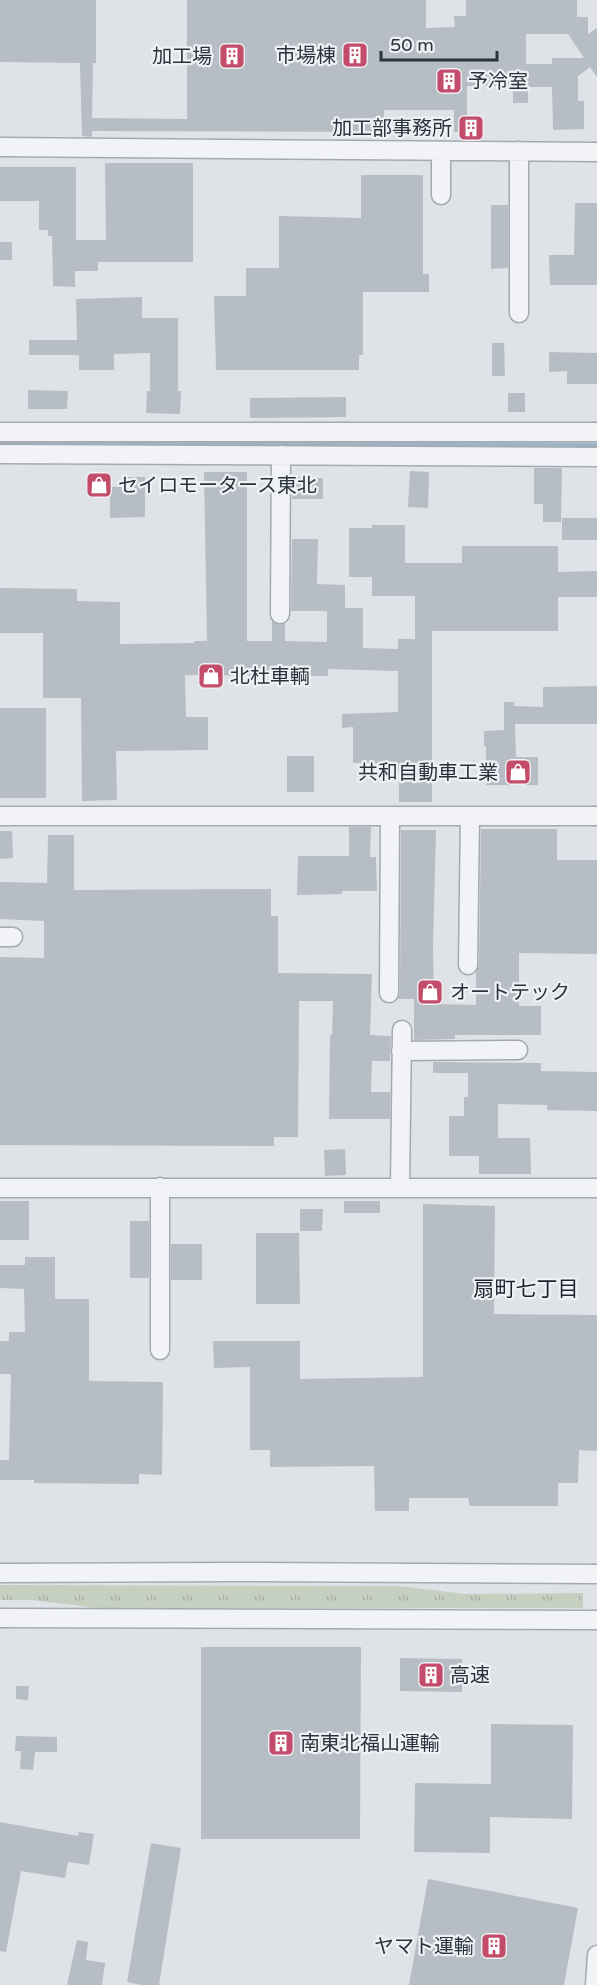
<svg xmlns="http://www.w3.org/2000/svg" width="597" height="1985" font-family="'Varela Round','Noto Sans JP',sans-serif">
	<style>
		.grass { fill: url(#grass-tufts) }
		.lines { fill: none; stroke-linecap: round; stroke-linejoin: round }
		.stream { stroke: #9cb4c5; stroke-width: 4.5 }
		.building { fill: #b7bdc4; fill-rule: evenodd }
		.minor-casing { stroke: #a5aab1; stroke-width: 21 }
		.minor { stroke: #f1f3f6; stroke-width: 18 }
		.labels { text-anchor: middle; stroke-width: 4.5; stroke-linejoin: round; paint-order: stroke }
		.poi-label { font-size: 20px; fill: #29323d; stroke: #eef2f5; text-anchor: start }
		.neighbourhood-label { font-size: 21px; fill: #1b232e; stroke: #eef2f5 }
	</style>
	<defs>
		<pattern id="grass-tufts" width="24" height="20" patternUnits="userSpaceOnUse" patternTransform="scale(1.5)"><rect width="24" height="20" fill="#c6d0c1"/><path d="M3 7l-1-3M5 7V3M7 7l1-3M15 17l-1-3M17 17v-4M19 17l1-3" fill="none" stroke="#aab3a7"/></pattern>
	</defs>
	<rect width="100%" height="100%" fill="#dfe3e7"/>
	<!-- grass -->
	<path class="grass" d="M0 1585 398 1586 466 1594 583 1593V1608H98L32 1600H0Z"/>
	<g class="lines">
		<!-- stream -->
		<path class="stream" d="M0 442 597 445"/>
	</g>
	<!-- building -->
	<path class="building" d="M0 0H96V63H93L92 118 187 119V0H426V28L455 27 454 16H466V0H577V17H588V34L597 28V77L590 67 578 76V101H584V129L553 130 552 87H528V103H513V86H467V132H454V110H384V132L92 131V137L82 136 80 63 0 62ZM526 34H568L584 58H552V64H526Z
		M105 163H193V262H98V271H75V287L53 286 52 236H48V230H39V201H0V167H76V240H106Z
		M361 175H423V274H429V292H363V355H359V370H216L214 296H246V268H279V216L361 218Z
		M575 203H597V285H550L549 255H574Z
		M491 205H508V268L491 269Z
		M0 242H12V260H0Z
		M142 297V318H178V391H181L180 414 146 413 147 391H150V353L114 354V370H79V355H29V340H77L76 299Z
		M492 343H504L505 376H492Z
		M549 352 597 353V384H567V371L549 372Z
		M28 390 68 391 67 409H28Z
		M508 393H525V412H508Z
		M346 397V417L250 418V398Z
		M534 468H562L561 522H543V504H534Z
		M410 471 429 472 428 508 408 507Z
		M204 472H247V641H272V621L279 625 285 624V641L327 642V611H291L292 539H318L317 584 345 585V608H363V648L398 649V639H415V596H372V577H349V528H372V525H405V563H462V546H558V572L597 571V597H558V631H432V802H399V772H378V763H353V727L342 728V714L398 712V671L328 669V676L185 675 186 717H208V750L116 751 117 800 82 801 81 698H43V633H0V588L77 589V601L120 602V644L194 643V641H207Z
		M126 477H145V517L110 518V487H126Z
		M292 477 323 478V499H292Z
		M562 518H597V540H562Z
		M597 686V724H515L516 757H538V785H486V746H484V731L504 730V702H514V706L543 707V687Z
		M0 708H46V798H0Z
		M287 756H314V792H287Z
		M349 827H371L370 857H376L377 891H342V894L297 895 298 856H349Z
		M481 829H557V860H597V954L519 953V1006H541V1035H455V1039L414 1040V999H398L400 993 401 830H436L433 947 434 1004 476 1005V972L479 965Z
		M0 831H12L13 858 0 859Z
		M48 835H74V890L271 889V916H278V973L372 974 370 1035 391 1036 390 1061H372L371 1092H390V1119H329L330 1035H332L333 1001H299L298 1137H274V1146L0 1145V957L44 958V921L0 919V882L47 883Z
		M433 1062 541 1063V1071L597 1072V1111L547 1110V1105L498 1104V1138H530L531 1174H479V1156H449V1116H464V1097H468V1073H433Z
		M345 1149 346 1175 325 1176 324 1150Z
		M0 1201H29V1240H0Z
		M344 1201H380V1213H344Z
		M423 1204 495 1206 494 1314 597 1315V1451L579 1450 578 1483H558V1506H470L468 1498H409V1511H375L374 1466 270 1467V1450H250V1367L214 1368 213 1341H300V1379L423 1377Z
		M300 1209H323L322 1231H300Z
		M130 1221H149V1278H130Z
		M256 1233H299L300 1304H256Z
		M171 1244H202V1280H171Z
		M25 1257H55V1299H89V1381L163 1382 162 1475 139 1474V1484L34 1483V1480H0V1460H9L11 1374H0V1341H9V1332H25L24 1289 0 1288V1265H25Z
		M201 1647H361L360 1839H201Z
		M400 1658 462 1659V1692L400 1691Z
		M16 1686H29L28 1700 16 1699Z
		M491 1724 573 1725 572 1819 490 1817V1853L414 1852 415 1783 491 1784Z
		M16 1736 57 1737V1752H35L33 1770 20 1769 21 1751H15Z
		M0 1822 78 1836 79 1832 94 1834 89 1865 68 1862 65 1878 21 1871 6 1952 0 1951Z
		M151 1843 181 1848 159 1985H141L127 1982Z
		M428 1879 578 1908 564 1985H409Z
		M77 1940 88 1942 86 1960 105 1963 102 1985H67Z"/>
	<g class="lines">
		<defs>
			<path id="minor" d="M0 147 597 152
				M441 151V195
				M519 151V313
				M0 432H597
				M0 454 597 457
				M280 614 281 455
				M0 816H597
				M0 937H13
				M468 965 470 816
				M389 993 390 816
				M401 1051 518 1050
				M400 1187 402 1030
				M0 1188H597
				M160 1350V1187
				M0 1573 234 1572 597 1574
				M0 1618 597 1620
				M595 1985 597 1955"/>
		</defs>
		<!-- minor casing -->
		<use href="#minor" class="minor-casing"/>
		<!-- minor -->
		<use href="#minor" class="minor"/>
	</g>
	<!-- icons -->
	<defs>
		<symbol id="building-square" viewBox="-11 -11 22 22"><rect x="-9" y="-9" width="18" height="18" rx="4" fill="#c44c6b" stroke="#eef2f5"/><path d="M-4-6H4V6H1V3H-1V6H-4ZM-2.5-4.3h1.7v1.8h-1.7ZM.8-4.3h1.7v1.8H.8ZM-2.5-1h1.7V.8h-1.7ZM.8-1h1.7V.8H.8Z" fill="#fff"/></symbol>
		<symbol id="shop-square" viewBox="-11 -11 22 22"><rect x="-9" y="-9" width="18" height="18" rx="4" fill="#c44c6b" stroke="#eef2f5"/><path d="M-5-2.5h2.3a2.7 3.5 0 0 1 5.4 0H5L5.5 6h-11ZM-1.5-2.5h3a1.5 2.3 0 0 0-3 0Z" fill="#fff"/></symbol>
	</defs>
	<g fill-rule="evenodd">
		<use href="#building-square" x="340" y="40" width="30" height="30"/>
		<use href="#building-square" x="217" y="41" width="30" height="30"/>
		<use href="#building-square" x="434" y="66" width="30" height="30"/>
		<use href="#building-square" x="456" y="113" width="30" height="30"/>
		<use href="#shop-square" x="84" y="470" width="30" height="30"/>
		<use href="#shop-square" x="196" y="661" width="30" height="30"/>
		<use href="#shop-square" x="503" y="757" width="30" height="30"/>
		<use href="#shop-square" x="415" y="977" width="30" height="30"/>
		<use href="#building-square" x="416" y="1660" width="30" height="30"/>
		<use href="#building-square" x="266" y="1728" width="30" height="30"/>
		<use href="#building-square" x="479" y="1931" width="30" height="30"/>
	</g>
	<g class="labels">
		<!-- poi labels -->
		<g class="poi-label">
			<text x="336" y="62" text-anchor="end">市場棟</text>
			<text x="212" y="63" text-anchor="end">加工場</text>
			<text x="468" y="88">予冷室</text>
			<text x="452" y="135" text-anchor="end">加工部事務所</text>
			<text x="118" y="492">セイロモータース東北</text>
			<text x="230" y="683">北杜車輌</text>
			<text x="498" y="779" text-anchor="end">共和自動車工業</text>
			<text x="450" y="999">オートテック</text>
			<text x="450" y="1682">高速</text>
			<text x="300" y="1750">南東北福山運輸</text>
			<text x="474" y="1953" text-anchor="end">ヤマト運輸</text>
		</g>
		<!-- neighbourhood labels -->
		<g class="neighbourhood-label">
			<text x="526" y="1296">扇町七丁目</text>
		</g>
	</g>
	<!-- scale -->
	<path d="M381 51v9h116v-9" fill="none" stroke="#29323d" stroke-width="3"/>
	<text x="390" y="51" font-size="18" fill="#29323d" stroke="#eef2f5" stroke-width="4.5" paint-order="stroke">50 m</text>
</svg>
